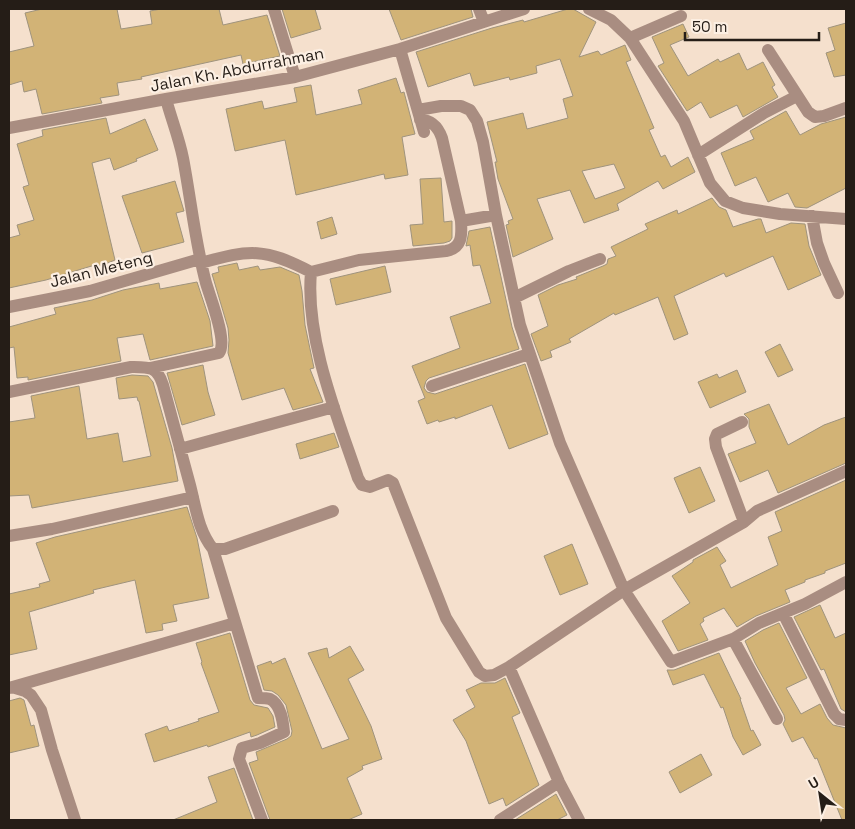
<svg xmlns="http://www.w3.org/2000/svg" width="855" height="829" font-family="'Space Grotesk',sans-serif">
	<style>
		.building { fill: #d2b376; stroke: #9f937d; fill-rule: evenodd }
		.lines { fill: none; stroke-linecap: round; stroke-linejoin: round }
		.minor { stroke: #a98d81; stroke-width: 12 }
		.labels { text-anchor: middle; stroke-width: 4.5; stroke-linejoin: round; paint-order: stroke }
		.street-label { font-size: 16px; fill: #251d17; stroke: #fcefe3 }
	</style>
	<rect width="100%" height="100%" fill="#f5e0cd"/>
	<!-- building -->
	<path class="building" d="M42 9H117L121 29 152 24 150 11 161 9H219L223 25 267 15 280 56 243 64 241 55 141 77 142 79 117 83 119 95 100 98 102 103 42 114 36 89 24 92 22 81 9 85V52L34 46 25 13Z
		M282 9H315L321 29 291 38Z
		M389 9H471L473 17 401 40Z
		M568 9H573L596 22 579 57 598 51 601 55 625 45 631 60 626 62 654 128 649 130 661 157 665 155 671 167 688 157 695 172 663 189 658 181 617 204 619 210 584 223 570 190 537 199 553 239 513 257 506 225 509 224 508 221 513 219 498 179 495 162H497L487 122 523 113 527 129 568 118 563 99 573 96 560 59 536 66 537 73 510 80 509 77 474 86 470 73 428 87 416 52 492 28 523 20 524 22ZM614 164 625 188 595 199 582 171Z
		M846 23V75L834 77 826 53 835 50 828 28Z
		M683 24 689 37 670 45 688 76 718 59 720 62 739 53 747 70 763 62 775 85 772 87 778 97 743 117 737 105 710 118 701 102 687 111 658 66 664 63 652 37Z
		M396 78 401 93 404 92 415 134 402 137 408 175 385 179 384 174 296 195 285 140 235 151 226 109 262 101 264 109 297 102 294 88 311 85 316 115 362 104 358 90Z
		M786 111 800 135 821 124 846 117V188L807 208 795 207 788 193 768 202 756 177 735 186 721 153 754 139 750 131Z
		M106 118 110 134 145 119 158 150 136 159 137 161 114 170 110 158 92 163 115 260 98 267V264L46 280 9 288V238L20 235 17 225 34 220 23 187 29 185 17 144 43 136 42 130Z
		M441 178 444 222 452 221V238L450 241 444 243 413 246 410 225 423 224 420 179Z
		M175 181 184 211 176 213 184 242 142 253 122 196Z
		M712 198 719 207 726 210 733 227 758 219H761L766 233 791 223 805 224 809 246 821 275 788 290 773 256 726 277 724 273 674 296 688 334 674 340 658 297 615 315 614 313 569 339 571 342 550 351 552 357 541 361 531 334 548 326 538 295 558 285 577 279 576 277 603 266 607 264 608 259 616 256 611 247 648 229 645 224 677 210 678 214Z
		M332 217 337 234 321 239 317 222Z
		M490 227 512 327 519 349 429 378 426 381 424 388 427 392 435 394 525 364 548 434 509 449 492 405 455 419V417L439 422 438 420 427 424 418 401 425 398 412 366 460 348 450 317 491 303 480 265 473 266 470 245 466 246 469 231Z
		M237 263 239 270 258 266 260 270 280 267 299 275 302 291 305 325 314 368 310 369 323 402 293 410 284 388 242 400 228 353 229 340 228 328 212 274 219 272 218 267Z
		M385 266 391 292 336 305 330 279Z
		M197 282 210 321 213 346 150 360 143 334 117 338 121 361 28 380V377L17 378 14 347 9 348V327L56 314 54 308 92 300 123 290 159 283 160 289Z
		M780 344 793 370 778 377 765 352Z
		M203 365 208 392 215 415 182 425 167 373Z
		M737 370 746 392 710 408 698 382 717 374 719 378Z
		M132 375 148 376 153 382 172 448 178 481 32 508 29 495 9 496V422L35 418 31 396 79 386 87 439 118 433 123 462 151 456 139 401H138L137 397 119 399 116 378Z
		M769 404 788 445 824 425 846 417V463L778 493 768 470 740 482 728 454 756 443 749 427V419L744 414Z
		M334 433 339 447 300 459 296 444Z
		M700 467 715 501 689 513 674 478Z
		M846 480V563L825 571V573L805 580V582L785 590 790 602 756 616 737 627 724 608 703 618 704 621 700 624 708 640 678 651 662 621 690 603 672 576 693 562V560L717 547 726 561 720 565 731 588 778 565 768 537 782 531 775 512Z
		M187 507 197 538 209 598 173 605 177 621 162 624 163 630 146 633 135 580 93 590 94 593 29 612 37 649 9 655V594L40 587 39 584 50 581 36 543 55 537Z
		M572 544 588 584 560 595 544 556Z
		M820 605 835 638 846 633V712L841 709 824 669 821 670 794 617Z
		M779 623 807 678 786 688 801 714 820 704 827 718 833 725 846 728V820H842L817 758 815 759 803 737 792 742 783 724 785 720 784 715 755 663 745 641 763 630Z
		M230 633 250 700 254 705 268 708 273 716 275 727 257 735 251 737 250 732 208 747 207 745 154 762 145 734 167 726 169 731 199 721 198 719 219 712 201 663 202 662 196 643Z
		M350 646 364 670 348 679 371 726 382 759 362 766 363 769 347 778 362 814 348 820H270L249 763 258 760 256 752 287 739 291 736 292 731 286 705 278 695 272 691 264 690 257 666 271 661 272 664 285 658 322 749 349 739 308 653 327 648 329 658Z
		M719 653 741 699H740L751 731 753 730 761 745 743 755 733 737 723 707 721 708 704 674 673 685 667 670H674Z
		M505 678 520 713 512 717 539 785 506 806 503 798 489 804 466 741 453 720 475 707 466 690 481 683H495Z
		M20 698 24 700 31 726 34 725 39 746 9 753V701Z
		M701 754 712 775 680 793 669 772Z
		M234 768 253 820H173L217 802 208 777Z
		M556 794 567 815 557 820H515Z"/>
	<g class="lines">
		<!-- minor -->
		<path class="minor" d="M274 9 295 77
			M479 9 484 22
			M589 9 611 20 630 38 684 121 710 183 725 201 743 208 780 214 846 219
			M630 38 681 16
			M400 49 424 132
			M768 50 808 112 815 117 824 116 846 108
			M418 110 441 106H461L470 110 477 121 483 142 496 215 520 325 560 443 624 590 671 662 733 639 759 623 805 604 846 582
			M9 128 166 99 295 77 400 49 524 9
			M698 155 764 113 797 96
			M812 216 817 243 824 263 838 293
			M461 221 496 215
			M201 263C250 249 265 248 311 272 305 338 337 416 358 478L362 485 370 487 388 480 393 483 446 618 479 672 485 676 494 675 509 667
			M311 272 359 260 446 251C462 248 462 236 461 221L442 138C438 127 432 120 420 120
			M514 298 569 271 600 259
			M9 307 90 291 200 259
			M150 368 219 353C228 342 210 297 206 283 195 242 191 200 183 158 179 138 171 118 166 99
			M432 386 529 354
			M9 392 131 367C149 367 157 366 163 385 172 418 181 452 190 485 196 508 198 530 213 549H225L333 511
			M742 422 717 434 715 439 716 447 744 522
			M180 449 334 407
			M9 536 52 529 193 497
			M213 549 258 698C262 698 267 698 270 699 281 704 283 722 284 732L260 743 242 748 239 759 262 820
			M783 613 834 714 839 719 846 720
			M733 639 777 719
			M12 687 25 691 31 695 41 710 52 750 75 820
			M9 688 235 623
			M500 820 559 782
			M579 820 559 782 509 667 624 590 744 522 757 511 846 471"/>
	</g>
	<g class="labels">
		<!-- street labels -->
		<g class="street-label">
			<text transform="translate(237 69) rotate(-11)" y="6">Jalan Kh. Abdurrahman</text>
			<text transform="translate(101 269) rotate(-14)" y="6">Jalan Meteng</text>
		</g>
	</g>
	<!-- border -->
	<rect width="855" height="829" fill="none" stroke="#251d17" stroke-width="20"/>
	<!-- north arrow -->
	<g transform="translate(820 794) rotate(330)" stroke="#fcefe3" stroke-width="4" paint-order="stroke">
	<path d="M0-4L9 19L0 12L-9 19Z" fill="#251d17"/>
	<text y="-8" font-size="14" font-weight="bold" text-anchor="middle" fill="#251d17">U</text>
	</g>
	<!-- scale -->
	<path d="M685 32v8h134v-8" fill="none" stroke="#251d17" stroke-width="2.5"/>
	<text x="692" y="32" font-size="15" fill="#251d17" stroke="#fcefe3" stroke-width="4" paint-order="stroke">50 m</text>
</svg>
